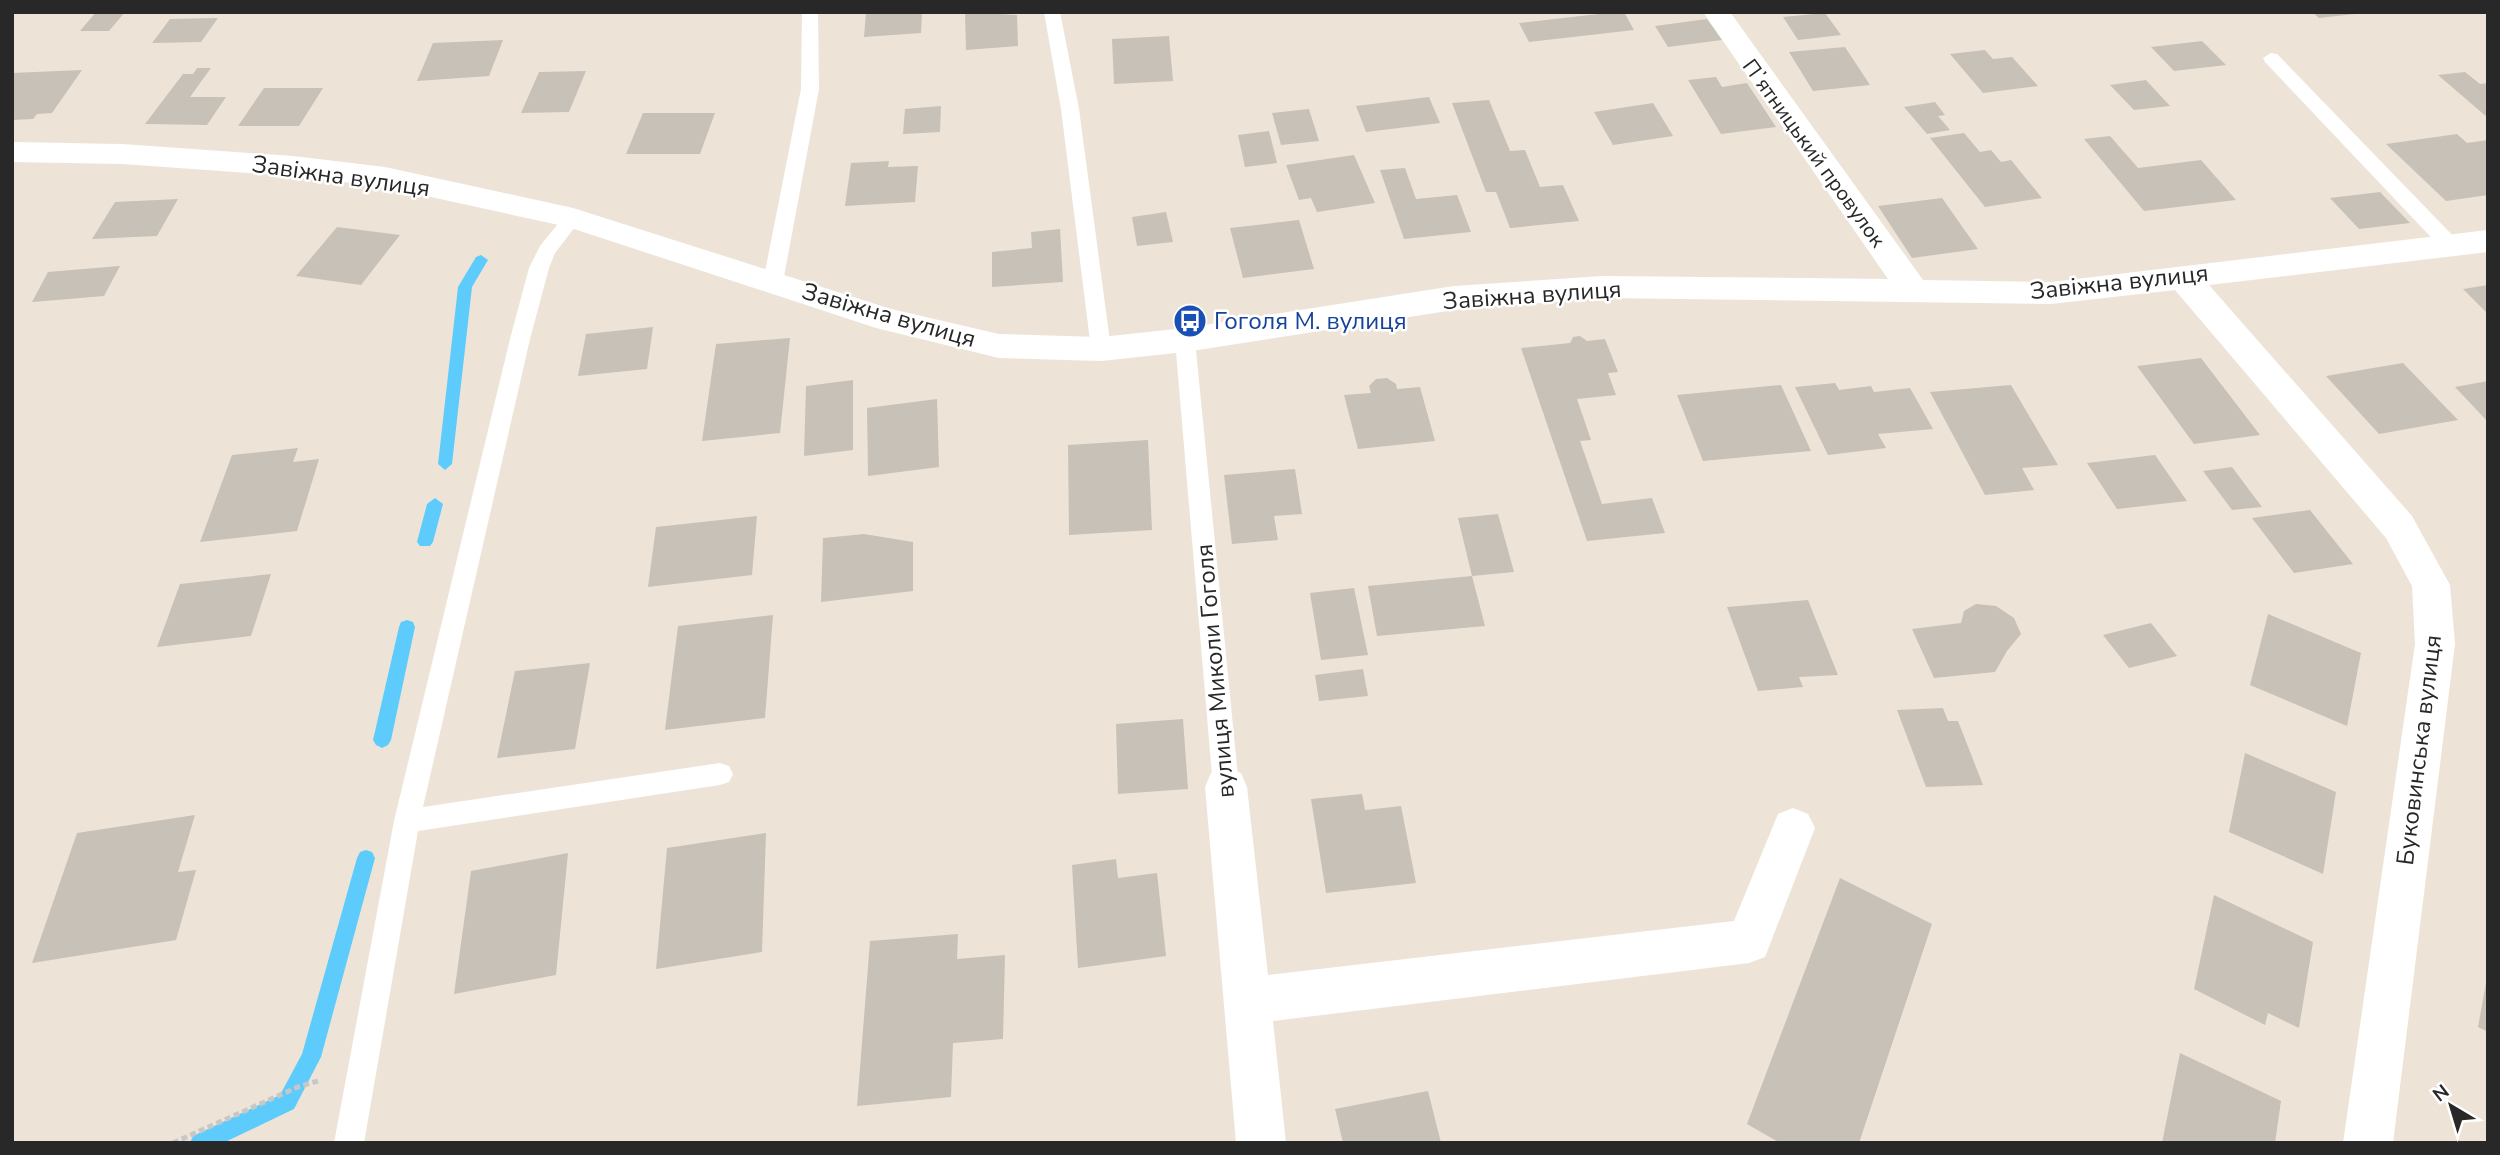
<svg xmlns="http://www.w3.org/2000/svg" width="2500" height="1155" font-family="'Nunito Sans',sans-serif">
	<style>
		.lines { fill: none; stroke-linecap: round; stroke-linejoin: round }
		.stream { fill: #5dccfc; fill-rule: evenodd }
		.building { fill: #c7c1b8 }
		.path { stroke: #c7c7c7; stroke-width: 5; stroke-dasharray: 6 3.5; stroke-linecap: butt }
		.service { fill: #fff; fill-rule: evenodd }
		.minor { fill: #fff; fill-rule: evenodd }
		.labels { text-anchor: middle; stroke-width: 5; stroke-linejoin: round; paint-order: stroke }
		.far-street-label { font-size: 21px; fill: #282828; stroke: #fff }
		.street-label { font-size: 24px; fill: #282828; stroke: #fff }
		.transit-label { font-size: 24px; fill: #164399; stroke: #fff; text-anchor: start }
	</style>
	<rect width="100%" height="100%" fill="#ede4d7"/>
	<g class="lines">
		<!-- stream -->
		<path class="stream" d="M481 255 488 260 472 287 452 464 445 470 438 464 458 287 476 257Z
			M435 498 443 504 433 542 430 546H420L417 542 427 504Z
			M407 620 413 622 415 627 391 740 388 745 382 748 376 745 373 740 399 627 401 622Z
			M366 850 372 852 375 858 321 1057 294 1109 223 1143H190L193 1136 280 1095 302 1054 357 858 360 852Z"/>
	</g>
	<!-- building -->
	<path class="building" d="M96 12H125L109 31H80Z
		M866 12H922L921 33 864 37Z
		M965 12 1017 15 1018 46 966 50Z
		M1616 12H1624L1634 30 1529 42 1519 23Z
		M2312 12H2355V14L2319 18Z
		M1825 13 1841 35 1798 40 1783 17Z
		M218 18 201 42 152 43 170 19Z
		M1707 19 1722 40 1668 47 1655 26Z
		M1169 36 1173 81 1114 84 1112 39Z
		M503 40 489 76 417 81 433 43Z
		M2202 41 2226 65 2174 71 2151 47Z
		M1845 47 1870 85 1813 91 1789 52Z
		M1985 50 1993 59 2012 57 2038 86 1983 93 1950 54Z
		M197 68H211L190 97H226L207 125 145 124 183 74H193Z
		M82 70 52 113 37 114 33 119 12 120V73Z
		M586 71 569 112 521 113 539 72Z
		M2465 72 2480 84 2488 83V118L2438 75Z
		M1716 77 1722 87 1747 83 1776 127 1721 134 1688 80Z
		M2146 80 2170 106 2134 110 2110 85Z
		M264 88H323L299 126H238Z
		M1429 97 1440 123 1366 132 1356 106Z
		M1489 100 1510 151 1525 150 1540 187 1563 185 1579 221 1510 228 1496 192H1486L1452 103Z
		M1935 102 1945 115 1938 116 1950 130 1927 134 1904 107Z
		M1653 103 1673 136 1613 145 1594 112Z
		M941 106 940 132 903 134 905 109Z
		M1309 109 1319 141 1281 145 1272 113Z
		M643 113H715L700 154H626Z
		M1269 131 1277 163 1245 167 1238 135Z
		M1964 133 1980 152 1991 150 2001 162 2011 160 2042 198 1985 207 1930 138Z
		M2457 134 2467 143 2488 140V195L2446 201 2386 144Z
		M2110 136 2138 168 2201 160 2236 200 2144 211 2084 139Z
		M1354 155 1375 203 1317 212 1311 198 1299 200 1286 165Z
		M889 161 888 167 918 166 915 202 845 206 851 163Z
		M1405 168 1416 199 1457 195 1471 232 1404 239 1380 170Z
		M2380 192 2410 223 2359 229 2330 198Z
		M1942 198 1978 249 1912 258 1878 206Z
		M178 199 157 236 92 239 115 202Z
		M1166 212 1173 242 1137 246 1132 217Z
		M1299 220 1314 269 1243 278 1230 228Z
		M337 227 400 235 361 285 296 276Z
		M1060 229 1063 282 992 287V252L1032 248 1031 232Z
		M120 266 104 296 32 302 48 272Z
		M2488 285V314L2463 289Z
		M653 327 647 369 578 376 586 334Z
		M1580 336 1587 341 1605 339 1618 372 1608 373 1616 395 1577 399 1591 440 1580 441 1602 504 1652 498 1665 533 1587 541 1521 348 1570 343 1573 337Z
		M790 338 780 433 702 441 716 344Z
		M2201 358 2260 435 2194 444 2137 366Z
		M2403 363 2458 420 2379 434 2326 376Z
		M1387 378 1396 384 1397 389 1420 387 1435 441 1358 449 1344 395 1371 393 1369 386 1376 379Z
		M853 380V450L804 456 806 386Z
		M2488 381V422L2455 387Z
		M1835 383 1839 390 1871 386 1874 392 1910 388 1933 429 1878 434 1886 448 1828 455 1795 387Z
		M1781 385 1811 451 1703 461 1677 395Z
		M2011 385 2058 465 2022 468 2034 490 1985 495 1930 392Z
		M937 399 939 467 868 476 867 408Z
		M1148 440 1152 530 1069 535 1068 445Z
		M298 448 293 462 319 459 297 531 200 542 232 455Z
		M2155 455 2187 501 2117 509 2087 463Z
		M2232 467 2262 507 2232 510 2203 471Z
		M1295 469 1302 514 1274 516 1278 540 1232 544 1224 475Z
		M2310 510 2353 564 2294 573 2252 518Z
		M1498 514 1514 572 1472 576 1458 518Z
		M757 516 752 575 648 587 656 527Z
		M864 534 913 542V591L821 602 823 538Z
		M271 574 251 636 157 647 180 584Z
		M1472 576 1485 626 1377 636 1368 586Z
		M1354 588 1368 655 1321 660 1310 593Z
		M1808 600 1838 675 1799 677 1803 687 1758 691 1727 607Z
		M1976 604 1996 606 2014 618 2021 634 2007 651 1995 672 1934 678 1912 629 1961 623 1964 611Z
		M2268 614 2361 653 2347 726 2250 685Z
		M773 615 765 718 665 730 678 626Z
		M2151 623 2177 656 2129 668 2103 635Z
		M590 663 575 749 497 758 515 671Z
		M1363 669 1368 696 1319 701 1315 675Z
		M1943 708 1948 721H1958L1983 785 1926 787 1897 710Z
		M1183 719 1188 789 1118 794 1116 724Z
		M2245 753 2336 792 2323 874 2229 832Z
		M1362 794 1365 810 1401 806 1416 883 1326 893 1311 799Z
		M195 815 178 872 196 870 176 940 32 963 77 833Z
		M766 833 762 952 656 969 667 848Z
		M568 853 556 975 454 994 471 871Z
		M1116 859 1118 878 1157 873 1166 956 1078 968 1072 865Z
		M1840 878 1932 924 1859 1143H1780L1747 1124Z
		M2214 895 2313 942 2299 1028 2268 1013 2265 1025 2194 989Z
		M958 934 957 959 1005 955 1003 1039 953 1043 951 1097 857 1106 870 941Z
		M2486 983H2488V1032L2478 1027Z
		M2180 1053 2281 1101 2275 1143H2162Z
		M1428 1091 1441 1143H1343L1335 1109Z"/>
	<g class="lines">
		<!-- path -->
		<path class="path" d="M173 1143 298 1087 318 1081"/>
		<!-- service -->
		<path class="service" d="M802 12H818L819 89 783 282 780 287H766L763 282 801 89Z
			M1044 12H1060L1079 109 1111 349 1108 354 1101 356 1094 354 1091 349 1061 109Z
			M2271 53 2277 54 2458 241 2460 246 2458 251H2444L2265 62 2263 58Z
			M573 212 580 214 582 218 555 253 549 268 530 339 423 807 720 763 729 766 733 774 729 782 720 785 418 831 364 1143H334L394 821 510 339 529 268 540 246 566 214Z
			M1185 333 1192 335 1195 340 1239 787 1235 795 1226 798 1217 795 1213 787 1175 340 1178 335Z"/>
		<!-- minor -->
		<path class="minor" d="M1703 12H1730L1923 280 2051 282 2488 230V252L2209 285 2412 516 2450 585 2455 644 2393 1143H2343L2415 644 2412 586 2386 538 2175 290 2051 304 1603 298 1454 310 1185 352 1101 361 999 358 876 328 568 227 385 187 293 176 122 164 12 162V142L122 144 293 156 385 167 573 208 891 309 999 334 1101 337 1185 328 1454 286 1603 276 1888 279Z
			M1226 768 1241 773 1247 787 1268 975 1734 921 1778 814 1793 808 1808 814 1815 828 1765 957 1749 963 1273 1021 1286 1143H1236L1205 787 1211 773Z"/>
	</g>
	<!-- icons -->
	<defs>
		<symbol id="bus-disc" viewBox="-11 -11 22 22"><circle r="9.5" fill="#1a4fb4" stroke="#fff"/><path d="M-5-6H5V4H4V6H2V4H-2V6H-4V4H-5ZM-3.5-4V0h7V-4ZM-3.5 1.2v1.5H-2V1.2ZM2 1.2v1.5H3.5V1.2Z" fill="#fff"/></symbol>
	</defs>
	<g fill-rule="evenodd">
		<use href="#bus-disc" x="1171" y="302" width="38" height="38"/>
	</g>
	<g class="labels">
		<!-- far-street labels -->
		<g class="far-street-label">
			<text transform="translate(1814 153) rotate(54)" y="7">Пʼятницький провулок</text>
		</g>
		<!-- street labels -->
		<g class="street-label">
			<text transform="translate(341 176) rotate(8)" y="8">Завіжна вулиця</text>
			<text transform="translate(2119 282) rotate(-6)" y="8">Завіжна вулиця</text>
			<text transform="translate(1532 295) rotate(-4)" y="8">Завіжна вулиця</text>
			<text transform="translate(889 315) rotate(16)" y="8">Завіжна вулиця</text>
			<text transform="translate(1215 671) rotate(-95)" y="8">вулиця Миколи Гоголя</text>
			<text transform="translate(2419 750) rotate(-83)" y="8">Буковинська вулиця</text>
		</g>
		<!-- transit labels -->
		<g class="transit-label">
			<text x="1214" y="329">Гоголя М. вулиця</text>
		</g>
	</g>
	<!-- border -->
	<rect width="2500" height="1155" fill="none" stroke="#282828" stroke-width="28"/>
	<!-- north arrow -->
	<g transform="translate(2451 1106) rotate(322)" stroke="#ffffff" stroke-width="5" paint-order="stroke">
	<path d="M0-5L12 26L0 18L-12 26Z" fill="#282828"/>
	<text y="-10" font-size="19" font-weight="bold" text-anchor="middle" fill="#282828">N</text>
	</g>
</svg>
